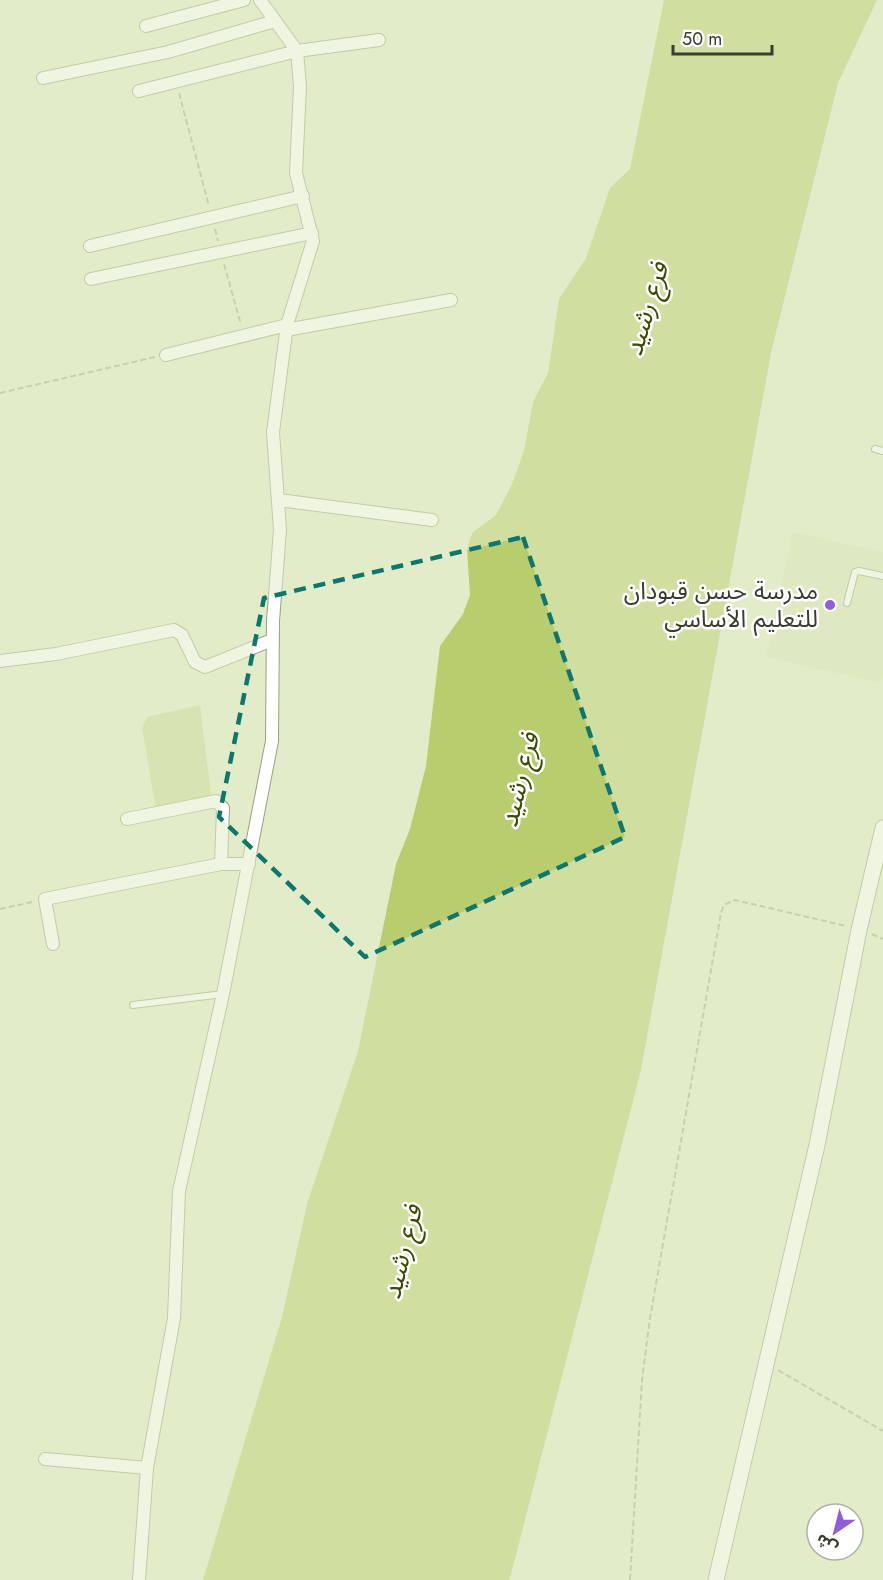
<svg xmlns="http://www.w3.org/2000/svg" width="883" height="1580" font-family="Jost,'Noto Sans Arabic',sans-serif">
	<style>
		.built { fill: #d8e3b9 }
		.green { fill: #c8d798 }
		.water { fill: #b8cd6e }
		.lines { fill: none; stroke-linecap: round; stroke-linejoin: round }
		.service-casing { stroke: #98a180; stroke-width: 8 }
		.minor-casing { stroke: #98a180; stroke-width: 14 }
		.tertiary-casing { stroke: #98a180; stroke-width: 17 }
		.path { stroke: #a6ac91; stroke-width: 2; stroke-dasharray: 6 3; stroke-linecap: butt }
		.service { stroke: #fff; stroke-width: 6 }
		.minor { stroke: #fff; stroke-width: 12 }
		.tertiary { stroke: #fff; stroke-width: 15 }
		.marked { fill: none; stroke: #0f766e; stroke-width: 4.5; stroke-dasharray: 12 8; stroke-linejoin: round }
		.poi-dot { fill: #8f5dd7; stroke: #fff; stroke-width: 2 }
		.labels { text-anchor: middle; stroke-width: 5; stroke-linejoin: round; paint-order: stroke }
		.poi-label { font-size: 24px; fill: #393c2f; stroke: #fff; text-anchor: end }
		.water-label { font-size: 26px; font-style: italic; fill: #3d4900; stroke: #fff }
	</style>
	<rect width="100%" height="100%" fill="#e3ecc9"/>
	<!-- built -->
	<path class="built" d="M793 532 883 552V672L881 683 766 657Z"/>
	<!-- green -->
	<path class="green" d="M200 705 212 801 156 811 142 727 147 717Z"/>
	<!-- water -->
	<path class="water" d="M664 0H877L838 83 771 353 641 1070 511 1574 509 1580H203L282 1317 307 1204 358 1051 396 864 410 829 426 766 440 646 463 614 470 595 467 550 470 539 473 532 496 515 512 484 524 451 533 402 548 373 559 299 586 258 610 188 630 169Z"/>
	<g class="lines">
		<defs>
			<path id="service" d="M875 449 883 451
				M847 603 855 572 859 571 883 576
				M133 1005 223 994"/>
			<path id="minor" d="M146 26 244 0
				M43 78 168 52 275 21
				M139 91 297 51 379 40
				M90 246 303 196
				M91 279 312 233
				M286 330 451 300
				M166 355 287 325
				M279 500 432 520
				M0 661 56 654 174 630 182 635 195 662 205 667 272 640
				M127 819 216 801 223 808 221 864
				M53 944 45 899 221 864H249
				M45 1459 147 1468
				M139 1580 147 1468 174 1318 179 1191 223 994 272 741 273 621 280 530 273 432 287 325 313 241 296 173 300 86 297 51 260 0"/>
			<path id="tertiary" d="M716 1580 817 1145 859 930 883 828"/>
		</defs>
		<!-- service casing -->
		<use href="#service" class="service-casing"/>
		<!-- minor casing -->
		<use href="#minor" class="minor-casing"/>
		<!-- tertiary casing -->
		<use href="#tertiary" class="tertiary-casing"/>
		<!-- path -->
		<path class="path" d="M179 93 209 206
			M215 229 218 241
			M224 264 241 325
			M0 393 155 357
			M0 909 32 902
			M872 934 883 939
			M778 1370 883 1431
			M630 1580 642 1380 650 1318 721 913 724 905 735 900 846 926"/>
		<!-- service -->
		<use href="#service" class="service"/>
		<!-- minor -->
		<use href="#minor" class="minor"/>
		<!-- tertiary -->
		<use href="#tertiary" class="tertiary"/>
	</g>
	<!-- marked area -->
	<path d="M0 0H883V1580H0ZM523 537 625 837 365 957 219 817 264 598Z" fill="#e3ecc9" fill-opacity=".55" fill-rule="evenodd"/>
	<path class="marked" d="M523 537 625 837 365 957 219 817 264 598Z"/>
	<!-- markers -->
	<circle class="poi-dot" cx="830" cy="605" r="6"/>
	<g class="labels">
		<!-- poi labels -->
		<g class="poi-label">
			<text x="818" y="599">مدرسة حسن قبودان<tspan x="818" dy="28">للتعليم الأساسي</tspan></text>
		</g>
		<!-- water labels -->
		<g class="water-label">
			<text transform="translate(646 309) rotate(-73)" y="9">فرع رشيد</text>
			<text transform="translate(519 780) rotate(-76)" y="9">فرع رشيد</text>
			<text transform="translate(402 1252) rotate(-76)" y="9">فرع رشيد</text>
		</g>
	</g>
	<!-- north arrow -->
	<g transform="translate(835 1532) rotate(215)"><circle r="28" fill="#ffffff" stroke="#b0b1ac" stroke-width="1.5"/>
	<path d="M0-4.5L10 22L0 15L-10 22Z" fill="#8f5dd7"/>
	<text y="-9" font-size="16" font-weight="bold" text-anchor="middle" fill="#393c2f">ش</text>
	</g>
	<!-- scale -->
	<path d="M673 45v9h99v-9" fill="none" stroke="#393c2f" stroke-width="3"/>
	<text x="682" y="45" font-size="18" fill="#393c2f" stroke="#ffffff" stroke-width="4.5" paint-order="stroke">50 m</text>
</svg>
